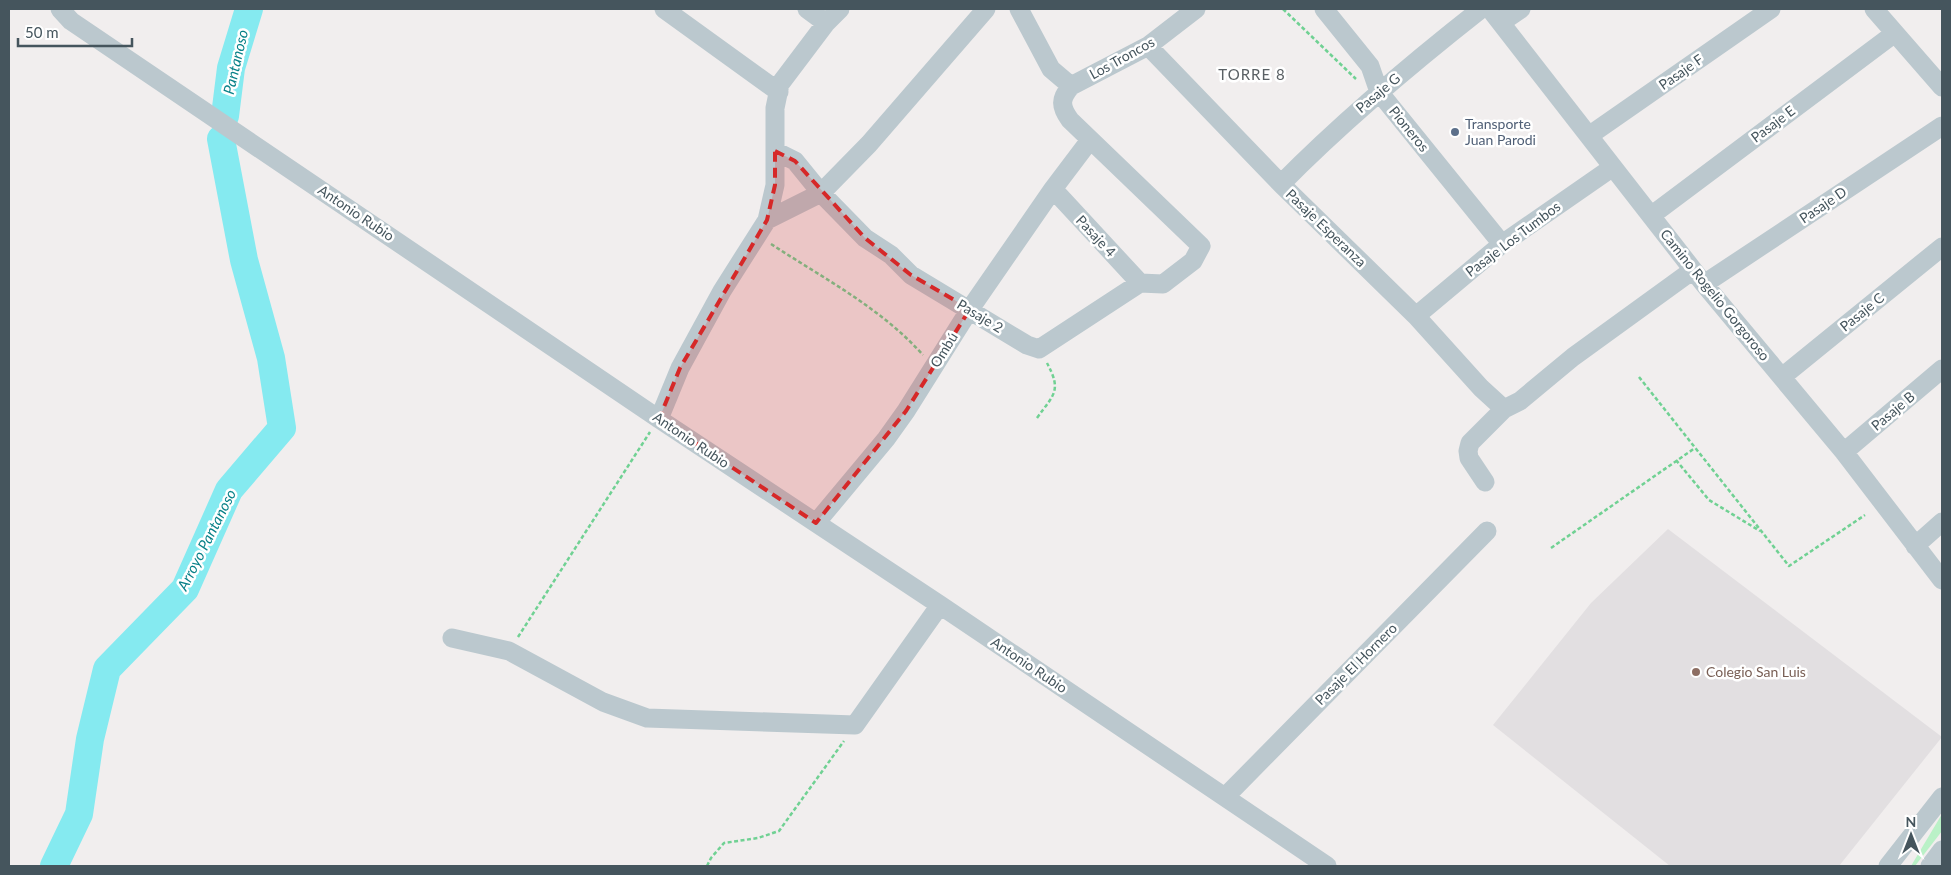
<svg xmlns="http://www.w3.org/2000/svg" width="1951" height="875" font-family="Lato,sans-serif">
	<style>
		.education { fill: #e2dfe1 }
		.green { fill: #baf1c7 }
		.lines { fill: none; stroke-linecap: round; stroke-linejoin: round }
		.river { stroke: #85eaf0; stroke-width: 28 }
		.path { stroke: #70d193; stroke-width: 2.5; stroke-dasharray: 4 2.5; stroke-linecap: butt }
		.minor { stroke: #bbc8ce; stroke-width: 19 }
		.marked { fill: #d62828; fill-opacity: 0.2; stroke: #d62828; stroke-width: 4; stroke-dasharray: 10 6; stroke-linejoin: round }
		.service-dot { fill: #5c6f8a; stroke: #fff; stroke-width: 2 }
		.education-dot { fill: #8d6e63; stroke: #fff; stroke-width: 2 }
		.labels { text-anchor: middle; stroke-width: 5; stroke-linejoin: round; paint-order: stroke }
		.street-label { font-size: 14px; fill: #45555d; stroke: #fff }
		.service-label { font-size: 14px; fill: #4e5e75; stroke: #fff; text-anchor: start }
		.education-label { font-size: 14px; fill: #785e54; stroke: #fff; text-anchor: start }
		.water-label { font-size: 15px; font-style: italic; fill: #088188; stroke: #fff }
		.neighbourhood-label { font-size: 15px; letter-spacing: 1px; fill: #5a6064; stroke: #fff }
	</style>
	<rect width="100%" height="100%" fill="#f1eeee"/>
	<!-- education -->
	<path class="education" d="M1668 529 1942 737 1839 866H1670L1493 725 1591 603Z"/>
	<!-- green -->
	<path class="green" d="M1942 814V831L1915 866H1911Z"/>
	<g class="lines">
		<!-- river -->
		<path class="river" d="M225 116 231 68 249 9
			M54 866 79 814 90 739 107 669 185 589 229 490 282 428 271 358 244 260 221 139"/>
		<!-- path -->
		<path class="path" d="M1283 9 1356 79
			M771 244C823 278 881 308 923 355
			M1639 377 1789 566 1865 515
			M1037 418C1054 394 1062 391 1047 363
			M1676 460 1709 500 1760 531
			M1551 548 1695 448
			M518 637 650 432
			M707 866 711 858 724 843 758 838 779 831 844 741"/>
		<!-- minor -->
		<path class="minor" d="M60 9 71 21 659 419 940 605 1327 866
			M664 9 779 92
			M807 9 826 23
			M1019 9 1051 69 1071 86
			M1324 9 1370 66 1379 92 1502 244
			M1490 9 1704 284 1844 452 1942 580
			M1874 9 1942 87
			M1502 22 1521 9
			M1148 46 1281 184 1416 316 1481 388 1504 409
			M1590 135 1771 9
			M775 151 795 161 821 193 865 238 891 255 911 275 1027 345 1039 349 1140 283 1163 284 1193 261 1201 246 1070 120C1060 106 1060 99 1071 86L1148 46 1196 9
			M1281 184C1344 120 1411 64 1481 9
			M1053 189 1140 283
			M1652 215 1895 33
			M767 220 821 193 869 144 986 9
			M1704 284 1942 126
			M1416 316 1502 244 1613 167
			M1782 377 1942 247
			M659 419 680 368 722 291 767 220 775 185V108L780 84 826 23 840 9
			M1844 452 1942 369
			M1485 482 1469 458 1468 451 1470 443 1504 409 1520 401 1573 357 1693 270
			M816 523 886 439 906 411 970 309 1053 189 1090 140
			M1915 546 1942 522
			M452 638 509 651 603 702 647 718 855 725 940 605
			M1225 797 1487 531
			M1888 866 1942 797
			M1930 866 1942 850"/>
	</g>
	<!-- marked area -->
	<path class="marked" d="M775 151 795 161 865 238 911 275 970 309 906 411 816 523 659 419 680 368 767 220 775 185Z"/>
	<!-- markers -->
	<circle class="service-dot" cx="1455" cy="132" r="5"/>
	<circle class="education-dot" cx="1696" cy="672" r="5"/>
	<g class="labels">
		<!-- street labels -->
		<g class="street-label">
			<text transform="translate(1122 58) rotate(-29)" y="5">Los Troncos</text>
			<text transform="translate(1681 72) rotate(-35)" y="5">Pasaje F</text>
			<text transform="translate(1378 93) rotate(-40)" y="5">Pasaje G</text>
			<text transform="translate(1773 124) rotate(-37)" y="5">Pasaje E</text>
			<text transform="translate(1409 129) rotate(51)" y="5">Pioneros</text>
			<text transform="translate(1823 205) rotate(-34)" y="5">Pasaje D</text>
			<text transform="translate(356 213) rotate(34)" y="5">Antonio Rubio</text>
			<text transform="translate(1326 228) rotate(44)" y="5">Pasaje Esperanza</text>
			<text transform="translate(1096 236) rotate(47)" y="5">Pasaje 4</text>
			<text transform="translate(1513 239) rotate(-37)" y="5">Pasaje Los Tumbos</text>
			<text transform="translate(1715 295) rotate(51)" y="5">Camino Rogelio Gorgoroso</text>
			<text transform="translate(1862 312) rotate(-39)" y="5">Pasaje C</text>
			<text transform="translate(980 316) rotate(31)" y="5">Pasaje 2</text>
			<text transform="translate(944 350) rotate(-58)" y="5">Ombú</text>
			<text transform="translate(1893 411) rotate(-40)" y="5">Pasaje B</text>
			<text transform="translate(691 440) rotate(34)" y="5">Antonio Rubio</text>
			<text transform="translate(1356 664) rotate(-45)" y="5">Pasaje El Hornero</text>
			<text transform="translate(1029 665) rotate(34)" y="5">Antonio Rubio</text>
		</g>
		<!-- service labels -->
		<g class="service-label">
			<text x="1465" y="129">Transporte<tspan x="1465" dy="16">Juan Parodi</tspan></text>
		</g>
		<!-- education labels -->
		<g class="education-label">
			<text x="1706" y="677">Colegio San Luis</text>
		</g>
		<!-- water labels -->
		<g class="water-label">
			<text transform="translate(236 62) rotate(-77)" y="5">Pantanoso</text>
			<text transform="translate(207 540) rotate(-63)" y="5">Arroyo Pantanoso</text>
		</g>
		<!-- neighbourhood labels -->
		<g class="neighbourhood-label">
			<text x="1252" y="80">TORRE 8</text>
		</g>
	</g>
	<!-- border -->
	<rect width="1951" height="875" fill="none" stroke="#45555d" stroke-width="20"/>
	<!-- north arrow -->
	<g transform="translate(1911 835)" stroke="#ffffff" stroke-width="4" paint-order="stroke">
	<path d="M0-4L9 19L0 12L-9 19Z" fill="#45555d"/>
	<text y="-8" font-size="14" font-weight="bold" text-anchor="middle" fill="#45555d">N</text>
	</g>
	<!-- scale -->
	<path d="M18 38v8h114v-8" fill="none" stroke="#45555d" stroke-width="2.5"/>
	<text x="25" y="38" font-size="15" fill="#45555d" stroke="#ffffff" stroke-width="4" paint-order="stroke">50 m</text>
</svg>
